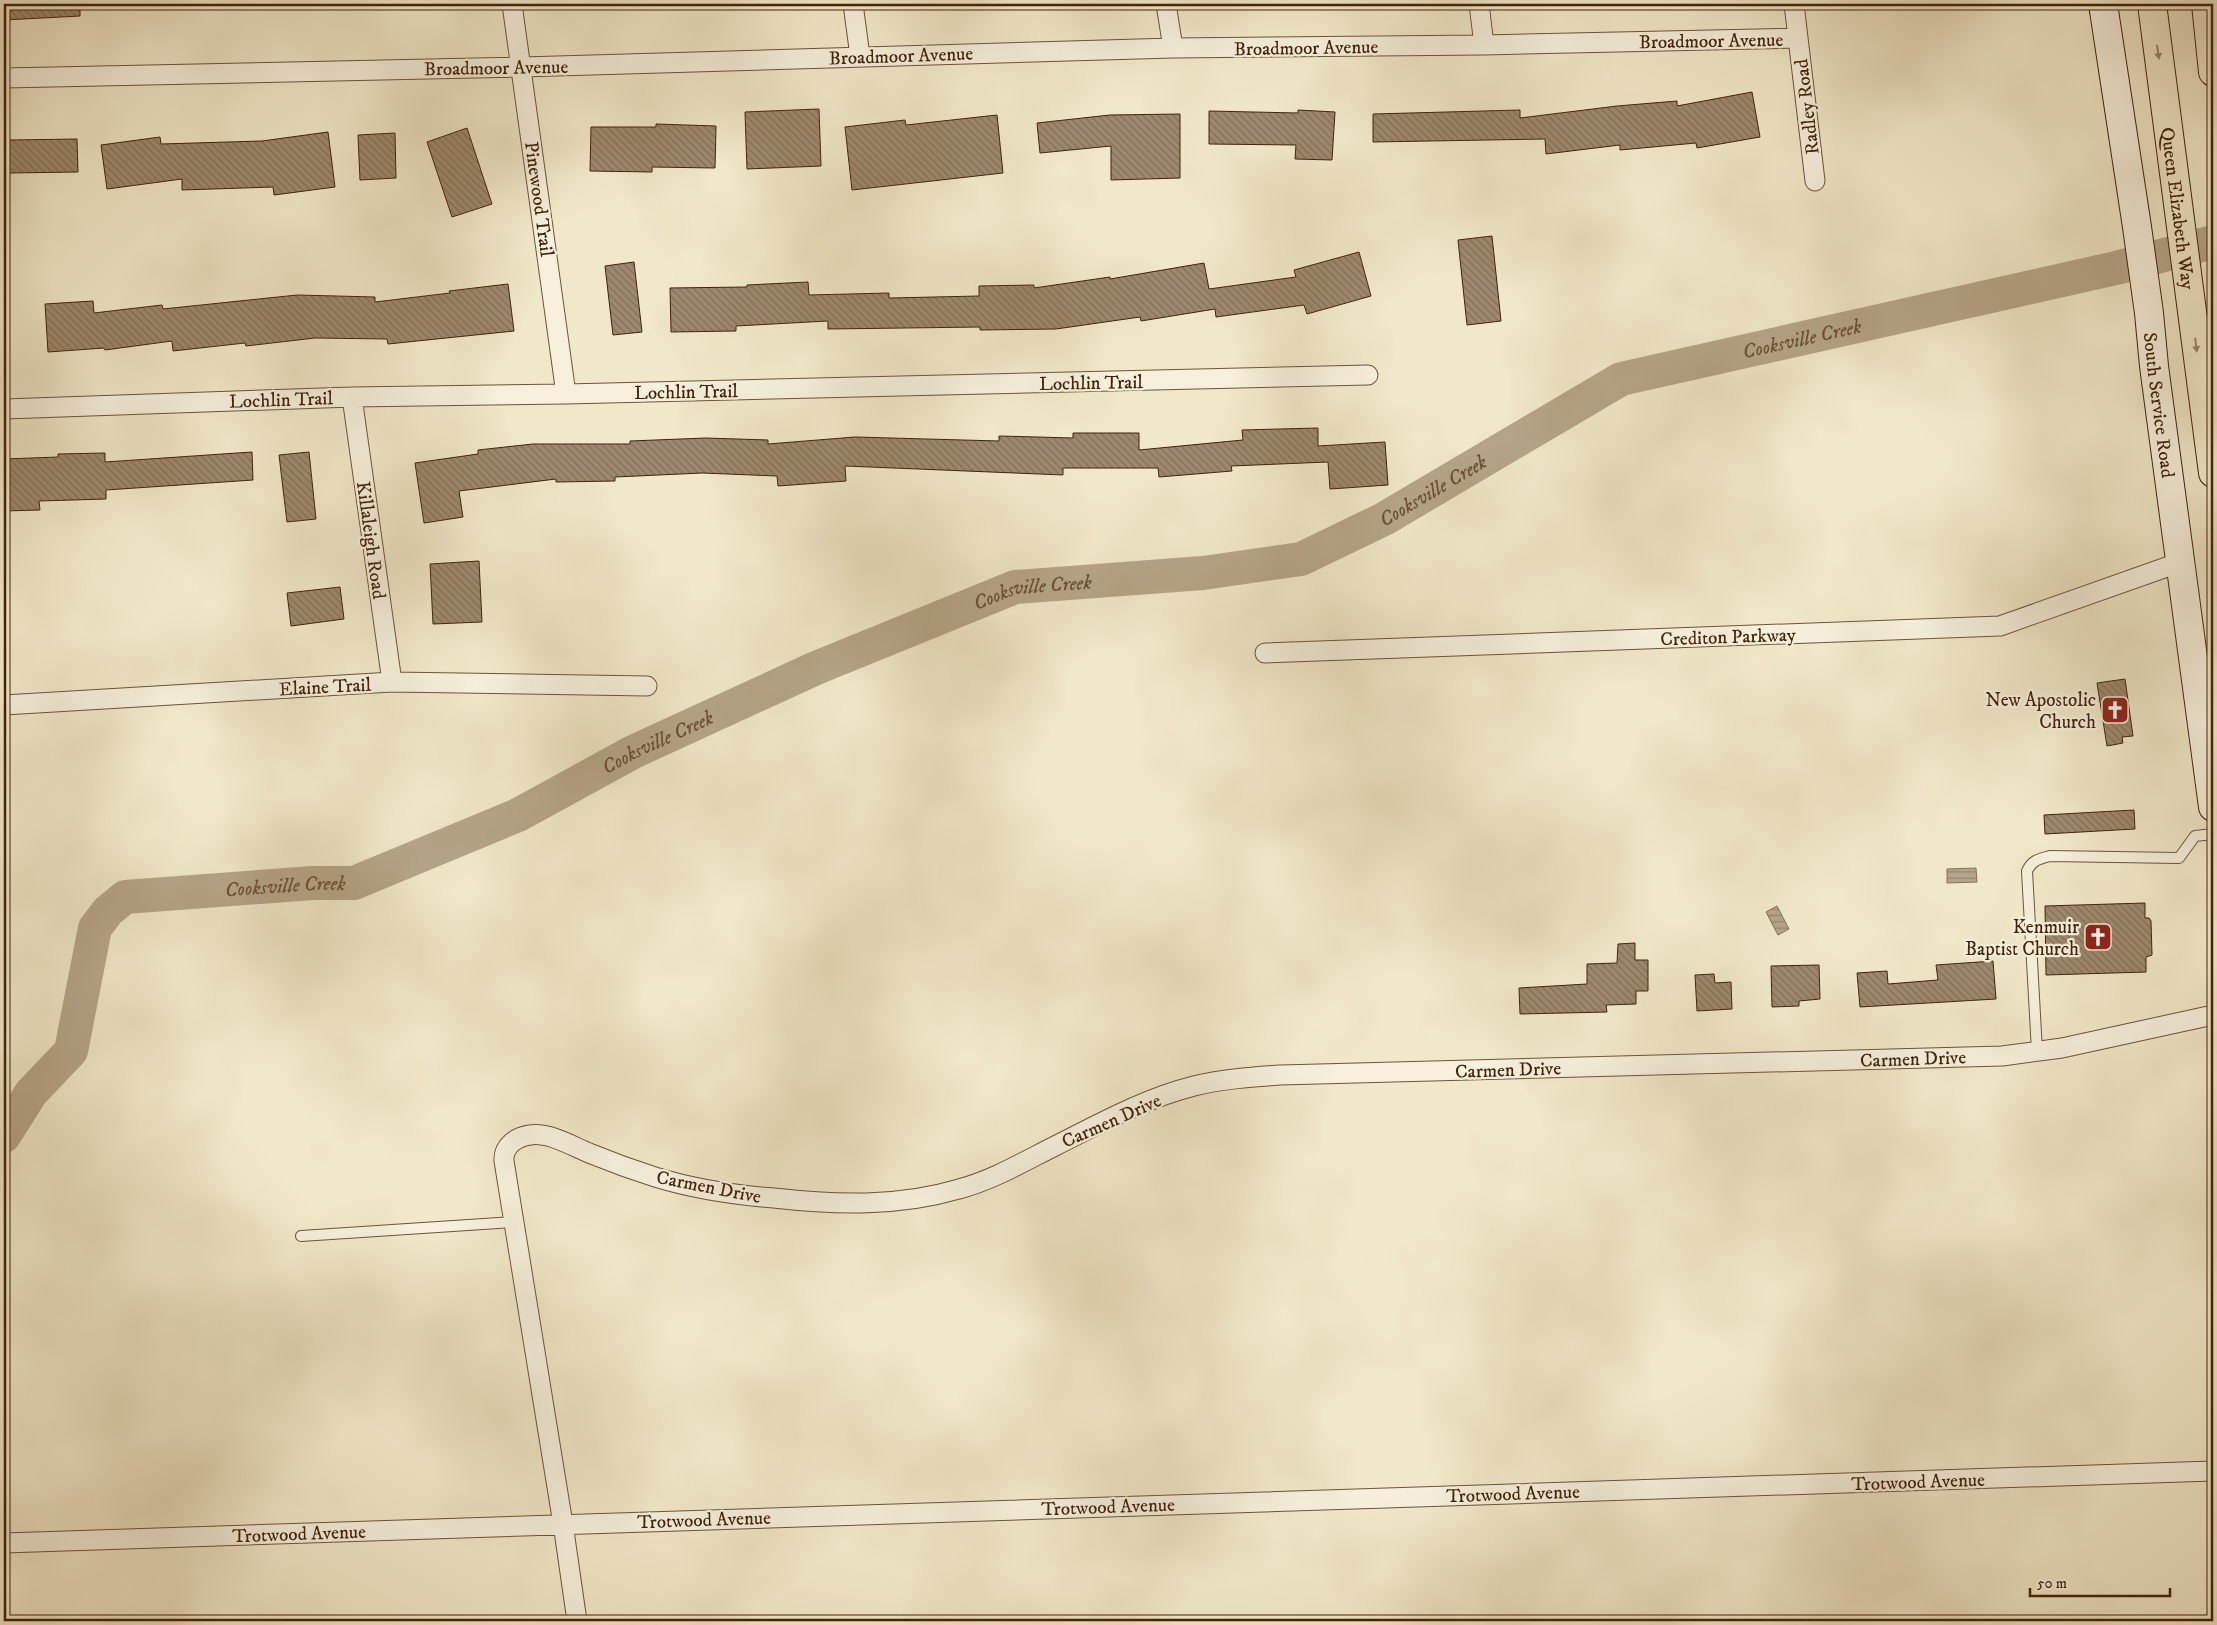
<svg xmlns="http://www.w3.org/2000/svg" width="2217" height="1625" font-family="'IM FELL DW Pica',serif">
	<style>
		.water { fill: url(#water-rules); stroke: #877156 }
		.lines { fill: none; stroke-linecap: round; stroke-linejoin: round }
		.river { stroke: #b5a588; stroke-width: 34 }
		.building { fill: url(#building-back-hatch); stroke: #41230a }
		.lane-casing { stroke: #6d543a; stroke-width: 12 }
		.street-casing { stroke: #6d543a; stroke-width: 21 }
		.secondary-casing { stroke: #41230a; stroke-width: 30 }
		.highway-casing { stroke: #41230a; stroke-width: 30 }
		.lane { stroke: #f6f0dc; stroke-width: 10 }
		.street { stroke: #f6f0dc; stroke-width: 19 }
		.secondary { stroke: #f6f0dc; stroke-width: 28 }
		.highway { stroke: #f1e8c9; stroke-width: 28 }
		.oneway { fill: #99866a }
		.labels { text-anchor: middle; stroke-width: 4.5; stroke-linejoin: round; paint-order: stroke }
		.street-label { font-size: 19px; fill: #41230a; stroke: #f6f0dc }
		.poi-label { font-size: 19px; fill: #41230a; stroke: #f6f0dc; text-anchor: end }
		.water-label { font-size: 20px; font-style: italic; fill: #6a5036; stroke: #f6f0dc }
	</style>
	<defs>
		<pattern id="water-rules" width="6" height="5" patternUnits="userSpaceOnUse" patternTransform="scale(1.25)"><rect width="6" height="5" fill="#b5a588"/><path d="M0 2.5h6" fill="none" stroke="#95866d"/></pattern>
		<pattern id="building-back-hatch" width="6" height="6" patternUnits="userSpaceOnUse" patternTransform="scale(1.25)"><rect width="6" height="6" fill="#9d896d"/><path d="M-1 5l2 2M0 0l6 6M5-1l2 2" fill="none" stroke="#827058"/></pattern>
	</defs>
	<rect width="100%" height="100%" fill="#f1e8c9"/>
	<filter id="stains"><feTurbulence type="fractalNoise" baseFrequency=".004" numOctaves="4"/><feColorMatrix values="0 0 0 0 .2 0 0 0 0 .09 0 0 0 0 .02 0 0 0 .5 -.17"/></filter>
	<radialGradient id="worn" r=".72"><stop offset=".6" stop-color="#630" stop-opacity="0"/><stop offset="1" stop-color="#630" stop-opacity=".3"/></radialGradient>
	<!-- water -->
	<path class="water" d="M1976 868 1977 882 1947 883V869Z
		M1777 906 1789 929 1778 935 1766 912Z"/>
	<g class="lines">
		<!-- river -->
		<path class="river" id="s1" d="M4 1136 31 1093 71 1051 95 928 108 911 125 897 313 883H354L518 815 633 752 816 668 1015 587 1203 573 1301 559 1384 519 1621 379 2116 268 2213 242"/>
	</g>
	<!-- building -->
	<path class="building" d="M4 4H80V16L4 20Z
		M1752 92 1760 137 1697 148 1696 143 1620 150V145L1546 154 1545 139 1373 142V114L1520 110V118L1617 106 1677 101V106Z
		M819 109 821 166 747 169 745 112Z
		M1298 110 1335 112 1332 160 1295 159 1296 145 1209 144V111L1298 113Z
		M1180 114V178L1111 180V146L1040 153 1037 123 1110 115Z
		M997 115 1003 173 852 190 845 127 905 120 906 125Z
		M656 124 716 126 715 168 652 167V172L590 171 591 127H656Z
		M467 128 492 204 452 217 427 142Z
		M328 132 335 187 274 195 273 187 182 190V179L107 189 101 145 160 137 161 144 262 141Z
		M395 133 396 178 360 180 358 135Z
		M77 139 78 172 9 173V140Z
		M1492 236 1501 321 1467 325 1458 240Z
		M1359 252 1371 296 1307 314 1304 305 1216 317 1215 309 1141 321 1140 317 1056 329 980 330V327L828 329V321L736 326V331L671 332 670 288 747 287V285L808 282 809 295 889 293V298L979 296V286L1034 285V288L1110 277V279L1204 263 1209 289 1296 277 1294 270Z
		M634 262 642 332 613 335 605 266Z
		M508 284 514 331 388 344 387 339 315 338 246 346 245 343 173 351 172 341 105 350 104 348 48 352 45 304 93 301 94 313 162 305 163 309 297 295 375 297V302L450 293 449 291Z
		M1318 428V446L1385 442 1388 485 1330 489 1328 462 1231 466 1232 471 1159 477 1158 468H1063V475L845 466 846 481 778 486 777 476 702 473 615 477V481L556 482V479L459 491 463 517 424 523 415 463 478 454V450L533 444H630V441L706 438 768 440V444L855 437 999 441V436L1073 438V433H1139V450L1243 440 1242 430Z
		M252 452 253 480 106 490V499L39 501 40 510 4 511V459L58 457V454L105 453V462Z
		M309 452 316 519 287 522 279 455Z
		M479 561 482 622 433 624 430 564Z
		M340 587 344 619 291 626 287 593Z
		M2125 679 2133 736 2122 737 2123 743 2107 746 2097 683Z
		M2134 810 2135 829 2045 834 2044 815Z
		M2145 903V918H2149L2151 921 2152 955 2146 957V972L2046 975 2045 906Z
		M1635 943V960H1648V991H1636V1004L1606 1005 1607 1012 1520 1014 1519 988 1587 984V964L1617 963 1618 944Z
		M1993 961 1996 999 1860 1007 1857 973 1887 971 1888 984 1938 980 1936 965Z
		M1819 965 1820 999 1799 1001V1006L1772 1007 1771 966Z
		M1714 974 1715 983 1731 982 1732 1009 1697 1011 1695 975Z"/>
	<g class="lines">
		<defs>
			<path id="lane" d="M2037 1051 2027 871C2032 860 2039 859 2050 856L2179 858 2195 836 2213 834
				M301 1236 513 1222"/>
			<path id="street" d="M512 4 566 394
				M853 4 860 56
				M1166 4 1173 48
				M1479 4 1484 45
				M1794 4 1815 181
				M4 78 522 67 1173 48 1484 45 1798 38
				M352 397 392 682
				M4 409 352 397 566 394 1368 375
				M1265 653 2000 626 2181 562
				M4 705 392 682 647 686
				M4 1543 2213 1471
				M577 1621 563 1524 504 1161C503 1146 516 1137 530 1135 549 1132 572 1146 589 1153 611 1162 633 1170 655 1177 694 1189 734 1195 774 1198 836 1205 898 1207 959 1189 993 1180 1025 1161 1057 1145 1101 1123 1146 1098 1194 1086 1222 1079 1252 1077 1281 1075L2002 1056 2062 1048 2213 1015"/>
			<g id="secondary">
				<path id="s2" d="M2103 4 2137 227 2149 313 2154 366 2213 807"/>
			</g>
			<g id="highway">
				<path id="s3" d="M2152 4 2213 473"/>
				<path d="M2206 4 2213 72"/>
			</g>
		</defs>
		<!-- lane casing -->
		<use href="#lane" class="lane-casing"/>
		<!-- street casing -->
		<use href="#street" class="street-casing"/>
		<!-- secondary casing -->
		<use href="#secondary" class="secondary-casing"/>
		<!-- highway casing -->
		<use href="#highway" class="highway-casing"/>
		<!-- lane -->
		<use href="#lane" class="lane"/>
		<!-- street -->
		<use href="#street" class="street"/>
		<!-- secondary -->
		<use href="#secondary" class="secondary"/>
		<!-- highway -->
		<use href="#highway" class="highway"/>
	</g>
	<!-- one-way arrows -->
	<defs><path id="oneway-solid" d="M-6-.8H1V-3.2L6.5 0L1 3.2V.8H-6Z" transform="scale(1.25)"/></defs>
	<g class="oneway">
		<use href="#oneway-solid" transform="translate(2158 52) rotate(82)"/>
		<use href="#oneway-solid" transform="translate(2196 345) rotate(83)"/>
	</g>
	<!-- icons -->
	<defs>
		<symbol id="church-square" viewBox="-11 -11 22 22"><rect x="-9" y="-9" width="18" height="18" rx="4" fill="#8f2418" stroke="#f6f0dc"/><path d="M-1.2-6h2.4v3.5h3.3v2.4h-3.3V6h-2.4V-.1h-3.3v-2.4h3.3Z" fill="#fff"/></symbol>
	</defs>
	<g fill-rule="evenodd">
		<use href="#church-square" x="2099" y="694" width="32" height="32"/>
		<use href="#church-square" x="2082" y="921" width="32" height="32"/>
	</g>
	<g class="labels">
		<!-- street labels -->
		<g class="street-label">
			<text transform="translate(1711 40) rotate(-1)" y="7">Broadmoor Avenue</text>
			<text transform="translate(1306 47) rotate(-1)" y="7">Broadmoor Avenue</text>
			<text transform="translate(901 55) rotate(-2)" y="7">Broadmoor Avenue</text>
			<text transform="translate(496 67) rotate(-1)" y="7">Broadmoor Avenue</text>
			<text transform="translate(1806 107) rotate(-97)" y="7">Radley Road</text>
			<text transform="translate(540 199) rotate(82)" y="7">Pinewood Trail</text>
			<text dy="7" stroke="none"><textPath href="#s3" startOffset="206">Queen Elizabeth Way</textPath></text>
			<text transform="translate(1091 382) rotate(-1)" y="7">Lochlin Trail</text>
			<text transform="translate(686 391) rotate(-1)" y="7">Lochlin Trail</text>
			<text transform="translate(281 399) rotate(-2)" y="7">Lochlin Trail</text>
			<text dy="7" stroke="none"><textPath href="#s2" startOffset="405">South Service Road</textPath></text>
			<text transform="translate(372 540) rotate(82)" y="7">Killaleigh Road</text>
			<text transform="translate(1728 636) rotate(-2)" y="7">Crediton Parkway</text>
			<text transform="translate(325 686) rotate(-3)" y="7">Elaine Trail</text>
			<text transform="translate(1913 1058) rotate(-2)" y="7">Carmen Drive</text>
			<text transform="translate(1508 1069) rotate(-2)" y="7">Carmen Drive</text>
			<text transform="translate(1111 1120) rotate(-24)" y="7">Carmen Drive</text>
			<text transform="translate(709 1186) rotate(11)" y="7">Carmen Drive</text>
			<text transform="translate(1918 1481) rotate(-2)" y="7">Trotwood Avenue</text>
			<text transform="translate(1513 1493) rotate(-2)" y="7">Trotwood Avenue</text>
			<text transform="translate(1108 1506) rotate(-2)" y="7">Trotwood Avenue</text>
			<text transform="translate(704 1519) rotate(-2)" y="7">Trotwood Avenue</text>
			<text transform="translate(299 1533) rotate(-2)" y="7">Trotwood Avenue</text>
		</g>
		<!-- poi labels -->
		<g class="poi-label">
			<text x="2096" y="706">New Apostolic<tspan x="2096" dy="22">Church</tspan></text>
			<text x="2079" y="933">Kenmuir<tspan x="2079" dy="22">Baptist Church</tspan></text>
		</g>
		<!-- water labels -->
		<g class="water-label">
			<text dy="7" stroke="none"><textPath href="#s1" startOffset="2072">Cooksville Creek</textPath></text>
			<text dy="7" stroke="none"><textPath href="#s1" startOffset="1668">Cooksville Creek</textPath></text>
			<text dy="7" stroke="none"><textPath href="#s1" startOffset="1248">Cooksville Creek</textPath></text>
			<text dy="7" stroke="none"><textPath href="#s1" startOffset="842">Cooksville Creek</textPath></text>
			<text dy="7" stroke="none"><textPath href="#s1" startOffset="438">Cooksville Creek</textPath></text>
		</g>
	</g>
	<!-- margin -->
	<rect width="2217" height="1625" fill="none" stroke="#f1e8c9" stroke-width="20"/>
	<rect x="5" y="5" width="2207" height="1615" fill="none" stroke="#41230a" stroke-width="2.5"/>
	<rect x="10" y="10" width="2197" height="1605" fill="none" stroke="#41230a"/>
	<!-- scale -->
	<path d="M2030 1588v8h140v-8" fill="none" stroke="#41230a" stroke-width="2.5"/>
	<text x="2037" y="1588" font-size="15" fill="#41230a" stroke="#f6f0dc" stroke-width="4" paint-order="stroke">50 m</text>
	<rect width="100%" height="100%" filter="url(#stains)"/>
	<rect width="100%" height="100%" fill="url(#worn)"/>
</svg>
